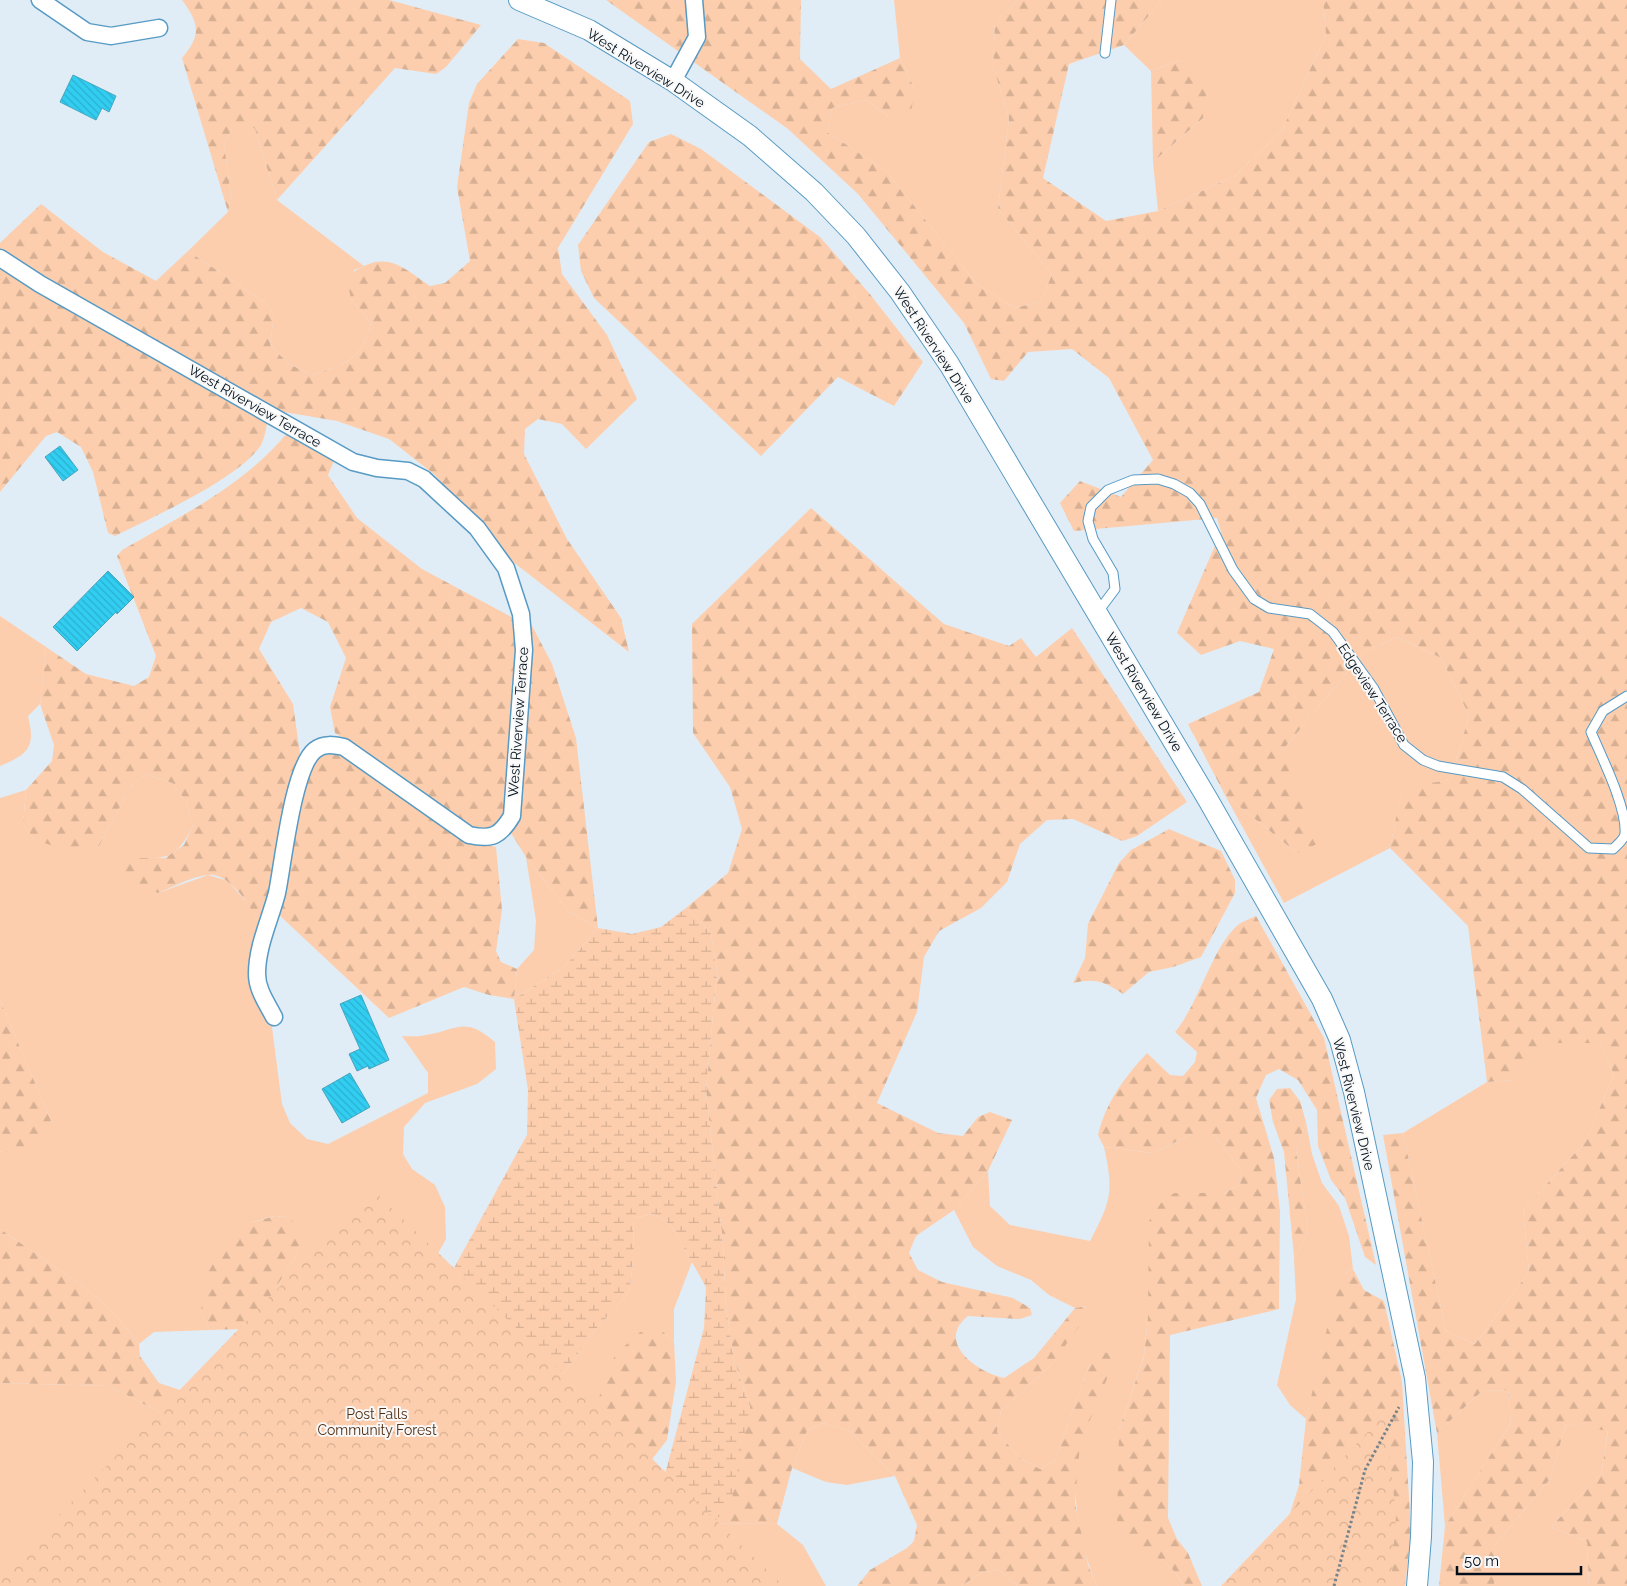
<svg xmlns="http://www.w3.org/2000/svg" width="1627" height="1586" font-family="Raleway,sans-serif">
	<style>
		.green { fill: #fdcead }
		.forest { fill: url(#forest-firs) }
		.wetland { fill: url(#wetland-marsh) }
		.park { fill: url(#park-crowns) }
		.building { fill: url(#building-back-hatch); stroke: #48a4bc }
		.lines { fill: none; stroke-linecap: round; stroke-linejoin: round }
		.service-casing { stroke: #579ac4; stroke-width: 11 }
		.minor-casing { stroke: #579ac4; stroke-width: 19 }
		.tertiary-casing { stroke: #579ac4; stroke-width: 22 }
		.path { stroke: #75838d; stroke-width: 3; stroke-dasharray: 2.5 2.5; stroke-linecap: butt }
		.service { stroke: #fff; stroke-width: 9 }
		.minor { stroke: #fff; stroke-width: 16 }
		.tertiary { stroke: #fff; stroke-width: 20 }
		.labels { text-anchor: middle; stroke-width: 4; stroke-linejoin: round; paint-order: stroke }
		.street-label { font-size: 14px; fill: #000f1b; stroke: #f8f8f8 }
		.park-label { font-size: 14px; fill: #502e12; stroke: #f8f8f8 }
	</style>
	<defs>
		<pattern id="forest-firs" width="22" height="20" patternUnits="userSpaceOnUse" patternTransform="scale(1.25)"><rect width="22" height="20" fill="#fdcead"/><path d="M5 1l3.5 6h-7zM16 11l3.5 6h-7z" fill="#d7b094"/></pattern>
		<pattern id="wetland-marsh" width="20" height="14" patternUnits="userSpaceOnUse" patternTransform="scale(1.25)"><rect width="20" height="14" fill="#fdcead"/><path d="M1 5h8M5 5V1M11 12h8M15 12V8" fill="none" stroke="#d7b094"/></pattern>
		<pattern id="park-crowns" width="20" height="18" patternUnits="userSpaceOnUse" patternTransform="scale(1.25)"><rect width="20" height="18" fill="#fdcead"/><path d="M2 6a3 3 0 1 1 6 0M12 15a3 3 0 1 1 6 0" fill="none" stroke="#d7b094"/></pattern>
		<pattern id="building-back-hatch" width="6" height="6" patternUnits="userSpaceOnUse" patternTransform="scale(1.25)"><rect width="6" height="6" fill="#32cef2"/><path d="M-1 5l2 2M0 0l6 6M5-1l2 2" fill="none" stroke="#2ab0cf"/></pattern>
	</defs>
	<rect width="100%" height="100%" fill="#e0edf6"/>
	<!-- green -->
	<path class="green" d="M894 0H1018L995 22 993 66 1009 118 998 209 1052 274 1041 302 1014 308 977 284 886 171 827 132 832 108 866 100 888 116 915 90 900 58Z
		M1162 0H1323L1326 35 1282 130 1235 176 1158 211 1153 162 1203 118 1180 60 1151 71 1124 45Z
		M245 122 255 129 277 200 364 266 354 270 351 299 371 323C361 361 346 364 312 375L289 364 270 345 274 315 267 304 188 251 228 212 231 195 224 144 233 127Z
		M0 616 46 647 40 704 28 716C36 748 28 754 0 766Z
		M1397 637 1441 658 1469 715 1451 780 1402 788 1390 848 1284 903 1225 795 1297 853 1282 751 1364 652Z
		M146 774 172 783 186 801 193 825C175 864 162 858 124 858L158 893 208 875 228 881 250 906 261 927 251 969 271 1020 282 1104 290 1123 307 1139 328 1144 428 1093V1073L402 1036C410 1036 419 1037 426 1035 459 1029 465 1016 495 1042L496 1069 477 1084 425 1103 404 1127 403 1154 412 1169 435 1185 445 1207 446 1239 424 1279 558 1381 596 1329 629 1293 634 1255 633 1218 654 1214 671 1225 692 1262 674 1309V1341L662 1331 599 1398 573 1466 0 1586V1383L110 1386 198 1433 278 1284 295 1258 300 1241 286 1217 274 1216 250 1223 201 1313 210 1330 154 1332 139 1344 113 1312 83 1286 0 1229V1151L9 1153 51 1121 0 1000V798L26 790 23 824 35 840 98 848 131 786Z
		M526 857 568 911 598 928 564 967 514 999 517 969 534 950 536 921Z
		M1554 1043H1599L1614 1074 1586 1141 1523 1210 1529 1272 1475 1344 1446 1331 1403 1133 1487 1082 1514 1080Z
		M1306 1122 1312 1154 1322 1183 1339 1206 1349 1236 1353 1269 1343 1275 1306 1419 1290 1405 1277 1385 1296 1299 1294 1257 1303 1244 1308 1230 1296 1151Z
		M1192 1134H1213L1242 1171 1240 1185 1224 1193H1174L1148 1316 1144 1355 1119 1430 1133 1543C1153 1554 1174 1564 1183 1586H1097C1079 1545 1069 1488 1080 1444 1086 1420 1100 1396 1109 1374L1089 1365 1055 1460 1040 1469 1020 1458 997 1432 1001 1411 1051 1365 1087 1306 1075 1308 1049 1295 1031 1280 997 1266 973 1247 954 1210 988 1171 990 1206 1010 1225 1090 1241C1111 1201 1114 1192 1104 1147L1153 1153Z
		M1508 1390 1511 1423 1445 1526 1437 1433 1482 1391Z
		M823 1423 850 1431 895 1476 847 1485 826 1482 792 1468 807 1431Z
		M1566 1424 1608 1430 1601 1474 1551 1527 1587 1542 1589 1586H1494V1546L1550 1479Z
		M713 1523 777 1524 803 1545 826 1586H629Z
		M1000 1570 1017 1586H961L983 1572Z"/>
	<!-- forest -->
	<path class="forest" d="M182 0H389L481 25 446 67 436 74 395 68 277 200 255 129 245 123 233 127 224 144 231 195 228 212 182 58C202 35 199 23 182 0Z
		M606 0H801L800 59 831 89 900 58 915 90 911 112 888 116 866 100 832 108 827 132 886 171 977 284 1014 308 1041 302 1052 274 998 209 1009 118 993 66 995 22 1018 0H1162L1124 45 1069 64 1043 178 1106 221 1158 211 1235 176 1282 130 1326 35 1323 0H1627V1586H1589L1587 1542 1551 1527 1601 1474 1608 1431 1566 1424 1550 1479 1494 1546V1586H1439L1445 1526 1511 1423 1508 1390 1482 1391 1437 1433 1383 1135 1403 1133 1446 1331 1475 1344 1529 1272 1523 1210 1586 1141 1614 1074 1599 1043H1555L1514 1080 1487 1082 1468 926 1390 848 1402 787 1451 780 1469 715 1441 658 1397 637 1364 652 1282 751 1317 844 1297 853 1225 795 1188 724 1259 692 1274 649 1240 641 1201 655 1177 633 1221 532 1217 518 1074 531 1060 503 1080 481 1121 497 1153 460 1109 378 1072 349 1028 352 1004 381 991 379 964 323 858 194 788 129Z
		M518 39 544 43 630 101 633 124 558 248 562 274 607 335 637 399 586 449 562 424 538 419 525 429 524 454 567 539 621 618 629 652 508 558 435 475 389 439 337 421 278 411 17 263 0 248V243L41 204 103 252 156 281 188 251 267 304 274 315 270 345 289 364 312 375C346 364 361 361 371 323L351 299 347 280C353 271 358 268 369 264 393 255 410 273 430 286L445 283 470 261 457 187 469 103 477 84Z
		M1180 60 1208 84 1203 118 1153 162 1151 71Z
		M671 134 701 149 820 237 869 293 923 362 894 406 838 377 761 456 594 298 581 271 578 245 649 142Z
		M0 268 268 419C266 427 265 438 261 445 239 479 153 517 115 536L108 533 93 472 81 447 57 432 46 436 0 492Z
		M289 431 335 458 328 475 357 518 422 569 515 619 520 649 506 814C496 830 489 832 472 827L335 733 330 707 346 658 328 622 301 608 271 622 259 649 293 704 301 761 261 927C252 909 231 872 207 875 191 877 173 887 158 893L122 878 117 865 124 858H165L184 845 193 825 186 801 172 783 146 774 131 786 98 848 72 852 35 840 23 824 26 790 52 761 54 745 40 704 46 647 86 674 134 686 149 677 156 656 117 556 122 550C181 516 245 485 289 431Z
		M811 508 944 624 1009 646 1021 638 1036 657 1072 628 1187 802 1137 836 1122 841 1073 819 1047 820 1020 844 1007 882 981 908 939 931 924 957 917 1012 877 1103 938 1133 963 1136 978 1117 990 1112 1012 1120 988 1171 954 1210 916 1236 909 1253 918 1270 942 1282 1013 1298 1030 1308 1032 1315 1020 1319 968 1316C935 1342 977 1372 1004 1378L1034 1358 1075 1308 1087 1306 1084 1320 1051 1365 1001 1411 997 1432 1020 1458 1040 1469 1055 1460 1089 1365 1104 1352 1111 1354 1109 1374 1080 1444 1075 1503 1088 1565 1097 1586H1017L1000 1570 983 1572 961 1586H857L870 1570 907 1548 914 1541 917 1525 895 1476 850 1431 823 1423 807 1431 792 1468 777 1524 713 1523 750 1407 734 1360 726 1307 723 1244 706 1091 717 972 711 933 686 908 728 873 742 829 730 787 693 733 692 624Z
		M528 618 552 664 576 738 598 928 568 911 526 857 511 833 517 813Z
		M343 751 468 840 496 847 502 910 496 951 501 962 517 969 514 999 489 995 464 987 389 1018 276 912 291 835 309 766 319 754Z
		M1169 829 1221 851 1235 880V893L1201 957 1173 967 1149 972 1123 994C1104 981 1095 978 1073 983L1085 958 1088 924 1119 863 1131 850Z
		M1256 916 1324 1038 1376 1265 1365 1257 1345 1198 1331 1180 1318 1146 1317 1110 1298 1080 1279 1069 1266 1075 1256 1098 1274 1158 1280 1211 1279 1309 1170 1335 1168 1518 1177 1539 1188 1553 1202 1586H1183C1174 1563 1153 1556 1134 1544 1128 1539 1122 1533 1117 1528L1119 1430 1144 1356 1148 1316 1149 1221 1161 1203 1174 1193H1224L1240 1185 1242 1171 1213 1134H1192L1153 1153 1104 1147 1098 1135C1106 1102 1124 1078 1147 1053L1170 1075 1183 1076 1195 1062 1197 1052 1175 1032C1200 1002 1212 947 1238 925 1243 921 1250 919 1256 916Z
		M0 1000 51 1121 44 1138 9 1153 0 1151Z
		M1290 1088 1300 1101 1306 1122 1296 1151 1308 1230 1303 1244 1294 1257 1284 1152 1273 1122 1269 1100 1277 1089Z
		M275 1216 286 1217 297 1224 300 1242 295 1258 278 1284 270 1302 243 1329 210 1330 201 1313 204 1280 225 1242 250 1223Z
		M0 1229 83 1286 113 1312 139 1344 140 1356 159 1383 186 1392 198 1433 110 1386 0 1383Z
		M1353 1269 1364 1290 1384 1301 1402 1382 1411 1532 1405 1586H1267L1299 1485 1306 1419 1336 1290 1343 1275Z
		M662 1331 674 1341 676 1382 667 1440 646 1467 573 1466 615 1355 640 1332Z"/>
	<!-- wetland -->
	<path class="wetland" d="M686 908 711 933 717 972 706 1091 723 1244 726 1307 734 1360 750 1407 731 1504 713 1523 642 1560 704 1328 706 1287 671 1225 654 1214 633 1218 634 1255 629 1293 596 1329 558 1381 432 1308 527 1135 528 1090 514 999 564 967 598 928 632 934 661 927Z"/>
	<!-- park -->
	<path class="park" d="M373 1190 784 1586H0V1576Z
		M1385 1414 1396 1515 1391 1586H1221Z"/>
	<!-- building -->
	<path class="building" d="M73 75 116 96 109 112 102 108 96 120 60 102Z
		M60 446 78 470 63 481 45 457Z
		M108 571 134 597 117 614 116 612 77 651 53 627Z
		M361 995 389 1060 369 1069 368 1066 357 1071 349 1054 360 1049 340 1004Z
		M350 1073 370 1107 342 1123 322 1089Z"/>
	<g class="lines">
		<defs>
			<path id="service" d="M1105 53 1111 0
				M1097 613 1115 589 1113 573 1093 539 1088 521 1091 507 1108 490 1133 480 1158 479 1174 484 1190 493 1200 504 1233 570 1254 599 1269 608 1310 614 1333 632 1374 689 1404 745 1423 760 1438 766 1503 777 1522 789 1589 848 1613 849C1617 845 1624 840 1625 834 1627 807 1602 758 1591 732L1603 711 1627 696"/>
			<path id="minor" d="M40 0 87 32 111 36 159 28
				M673 81 697 37 694 0
				M0 258 40 284 353 462 377 468 408 471 424 479 477 528 506 568 521 614 524 650 512 816C500 836 492 840 469 835L344 747C334 745 324 743 315 750 293 767 283 864 277 893 270 920 257 946 257 974 257 990 267 1003 274 1017"/>
			<path id="tertiary" d="M519 0 589 30 673 81 750 136 814 192 856 236 900 292 949 364 1207 798 1322 999 1340 1040 1354 1092 1415 1378 1423 1462 1421 1537 1417 1586"/>
		</defs>
		<!-- service casing -->
		<use href="#service" class="service-casing"/>
		<!-- minor casing -->
		<use href="#minor" class="minor-casing"/>
		<!-- tertiary casing -->
		<use href="#tertiary" class="tertiary-casing"/>
		<!-- path -->
		<path class="path" d="M1334 1586 1365 1470 1399 1407"/>
		<!-- service -->
		<use href="#service" class="service"/>
		<!-- minor -->
		<use href="#minor" class="minor"/>
		<!-- tertiary -->
		<use href="#tertiary" class="tertiary"/>
	</g>
	<g class="labels">
		<!-- street labels -->
		<g class="street-label">
			<text transform="translate(646 68) rotate(32)" y="5">West Riverview Drive</text>
			<text transform="translate(934 345) rotate(57)" y="5">West Riverview Drive</text>
			<text transform="translate(255 406) rotate(30)" y="5">West Riverview Terrace</text>
			<text transform="translate(1144 692) rotate(59)" y="5">West Riverview Drive</text>
			<text transform="translate(1373 693) rotate(57)" y="5">Edgeview Terrace</text>
			<text transform="translate(518 722) rotate(-86)" y="5">West Riverview Terrace</text>
			<text transform="translate(1354 1104) rotate(76)" y="5">West Riverview Drive</text>
		</g>
		<!-- park labels -->
		<g class="park-label">
			<text x="377" y="1419">Post Falls<tspan x="377" dy="16">Community Forest</tspan></text>
		</g>
	</g>
	<!-- scale -->
	<path d="M1457 1566v8h124v-8" fill="none" stroke="#000f1b" stroke-width="2.5"/>
	<text x="1464" y="1566" font-size="15" fill="#000f1b" stroke="#f8f8f8" stroke-width="4" paint-order="stroke">50 m</text>
</svg>
